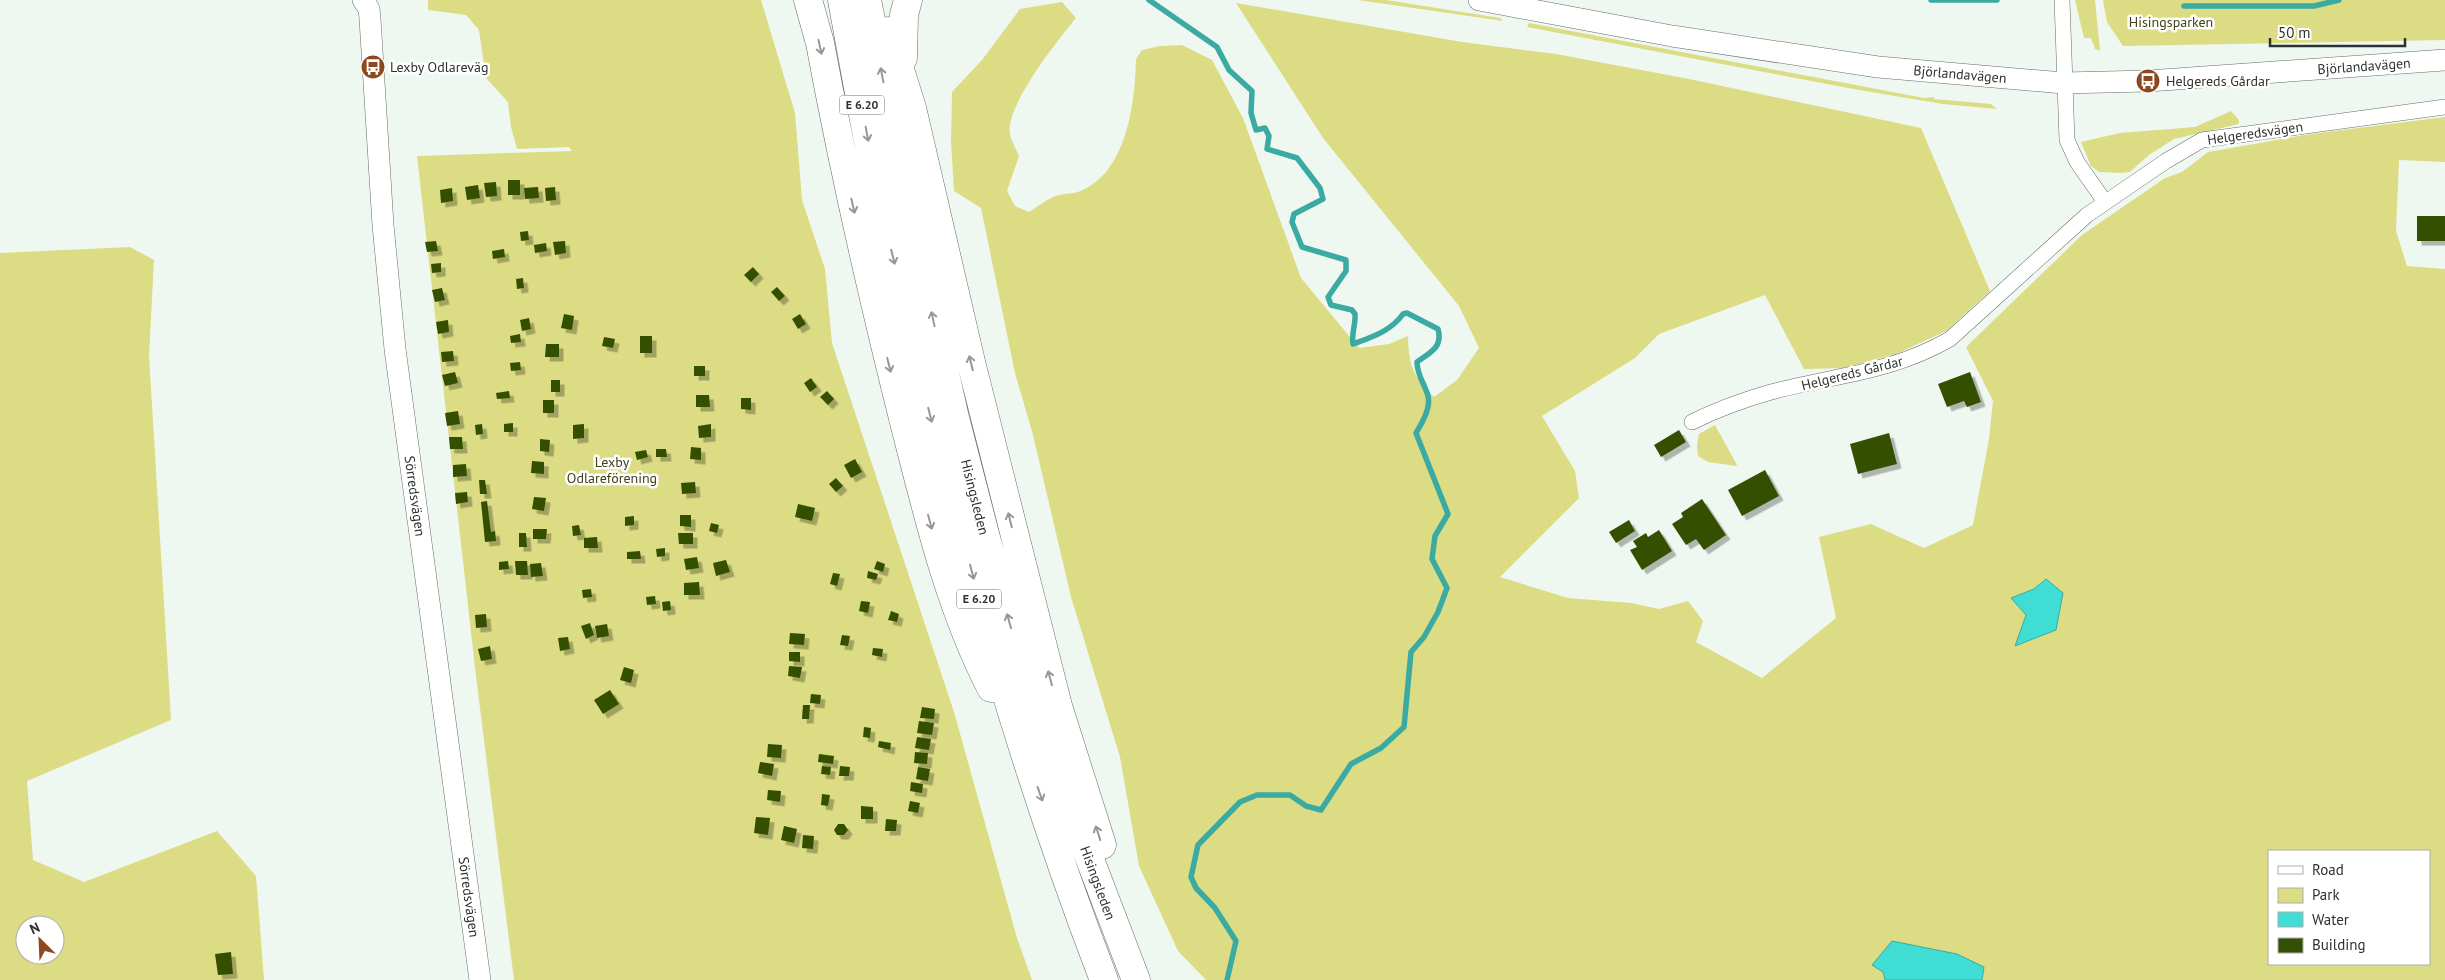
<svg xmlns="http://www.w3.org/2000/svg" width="2445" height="980" font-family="'PT Sans',sans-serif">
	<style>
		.green { fill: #dbdc83; fill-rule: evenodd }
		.water { fill: #3fddd4; stroke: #3aaaa2 }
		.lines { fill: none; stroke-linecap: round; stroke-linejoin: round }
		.stream { stroke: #3aaaa2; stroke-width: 5.5 }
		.building { fill: #345004; filter: url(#shadow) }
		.street-casing { stroke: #656d66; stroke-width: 16 }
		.secondary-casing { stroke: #656d66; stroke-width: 22 }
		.highway-casing { stroke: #656d66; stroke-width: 29 }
		.street { stroke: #fff; stroke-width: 15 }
		.secondary { stroke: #fff; stroke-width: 21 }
		.highway { stroke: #fff; stroke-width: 28 }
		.oneway { stroke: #969897 }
		.labels { text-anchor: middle; stroke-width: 5; stroke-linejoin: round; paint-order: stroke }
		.shield { fill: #fff; stroke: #6d706d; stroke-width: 1 }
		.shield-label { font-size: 12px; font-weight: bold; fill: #2e322f }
		.park-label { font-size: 14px; fill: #424217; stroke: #fff }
		.street-label { font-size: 14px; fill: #2e322f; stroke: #fff }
		.poi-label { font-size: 14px; fill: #2e322f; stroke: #fff; text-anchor: start }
	</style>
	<defs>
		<filter id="shadow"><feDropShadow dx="4.5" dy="4.5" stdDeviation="0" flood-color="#0004"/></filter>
	</defs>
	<rect width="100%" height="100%" fill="#eff8f0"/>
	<!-- green -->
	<path class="green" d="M428 0H761L795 113 802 200 825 269 832 343 954 712 1017 938 1032 980H514L476 676 417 156 572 151 569 147 517 149 511 127 508 102 486 78 479 30 466 15 428 10Z
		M1358 0H1386L1500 18 1503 21Z
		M2075 0H2095L2100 51 2095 49 2091 38H2084Z
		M2103 0H2445V40L2123 46 2107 22Z
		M1062 2 1076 18C1058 40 1005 106 1010 134 1011 141 1016 149 1019 156L1007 191 1015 206 1029 212C1038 206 1049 198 1059 195 1069 193 1076 194 1085 189 1128 167 1135 101 1136 59L1142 50 1160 46 1182 45 1212 60 1243 118 1301 278 1359 348 1389 344 1408 336C1409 366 1412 375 1434 397L1457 380 1479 348 1459 306 1323 138 1236 3 1462 42 1556 54 1689 79 1921 128 1990 291 1946 331 1896 354 1843 368 1804 369 1765 295 1659 334 1635 358 1542 416 1575 471 1579 498 1500 577 1568 598 1631 603 1659 609 1688 601 1703 621 1696 642 1762 678 1836 618 1819 537 1871 524 1924 548 1973 525 1989 439 1993 401 1966 347 2082 235 2165 178 2182 172 2208 152 2311 134 2445 117V162L2399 160 2396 231 2407 266 2445 269V980H1982L1984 967 1957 954 1892 941 1884 972 1885 980H1206L1178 951 1139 866 1120 757 1071 597 1033 435 1015 373 981 208 954 191 951 142 952 92 982 60 1020 9ZM2045 579 2016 646 2026 615 2012 598 2034 589ZM2269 851H2429V964H2269Z
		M1529 23 1924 98 1934 97V99L1991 104 1997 109 1943 104 1859 90 1527 27Z
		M2231 111 2239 120V124L2174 139 2149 155 2130 172 2121 173 2099 172 2091 166 2081 142 2120 133 2195 127Z
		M130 247 154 260 149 355 171 720 27 781 33 860 84 882 217 831 256 876 264 980H0V253ZM25 925H55V955H25Z
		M1715 425 1737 465 1736 466 1708 462 1698 456 1697 445 1699 434Z"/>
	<!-- water -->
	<path class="water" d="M2046 579 2063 593 2056 630 2015 646 2026 615 2011 598 2034 589Z
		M1892 941 1957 954 1984 967 1982 980H1885L1883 972 1872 965Z"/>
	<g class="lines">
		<!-- stream -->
		<path class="stream" d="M1149 0 1217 47 1229 70 1252 91 1251 113 1256 130 1265 128 1269 136 1267 149 1297 158 1320 188 1323 199 1294 214 1292 222 1302 247 1346 260V271L1328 297 1331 305 1352 310 1355 314C1356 326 1351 332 1353 344 1372 337 1391 331 1403 314L1407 313 1438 329C1443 347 1431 352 1417 362 1417 376 1425 384 1428 396 1431 408 1422 423 1416 433L1448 514 1435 536 1432 559 1447 588 1438 612 1424 637 1411 652 1404 727 1381 748 1351 764 1321 810 1306 806 1290 795H1257L1240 802 1198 845 1191 877 1196 888 1215 908 1236 941 1227 980
			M1931 0H1997
			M2184 6H2314L2339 0"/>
	</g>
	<!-- building -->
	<path class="building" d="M508 180H520V195H508Z
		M496 182 497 196 486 197 484 183Z
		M478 185 480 198 467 200 465 187Z
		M538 187 539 198 525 199 524 188Z
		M555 187 556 200 546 201 545 188Z
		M452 188 453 201 441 203 440 190Z
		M2417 216H2445V241H2417Z
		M528 231 529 240 521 241 520 232Z
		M436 241 438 251 427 252 425 242Z
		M565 241 566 253 555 255 553 242Z
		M546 243 547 251 535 253 534 245Z
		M504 249 505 257 493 259 492 251Z
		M441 263V272L432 273 431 264Z
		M753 267 759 274 751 282 744 275Z
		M523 278 524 288 517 289 516 279Z
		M777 287 785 296 779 301 771 292Z
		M442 288 445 300 435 302 432 290Z
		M564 314 574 316 572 330 561 328Z
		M800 314 806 324 798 329 792 319Z
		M529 318 531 329 522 331 520 320Z
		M448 320 449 332 438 334 436 322Z
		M520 334 521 342 511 343 510 336Z
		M640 336H652V353H640Z
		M604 337 615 339 613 348 602 346Z
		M546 344H559V357H545Z
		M453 351 454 361 442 362 441 352Z
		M520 362 521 370 511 371 510 363Z
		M694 366H705V376H694Z
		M455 372 458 383 445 386 442 375Z
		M1970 372 1981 402 1967 407 1964 401 1947 407 1938 384Z
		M811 378 817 387 810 392 804 383Z
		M551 380H560V392H551Z
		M509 391 510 398 497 399 496 393Z
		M827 391 834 399 828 405 820 397Z
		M696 395H709L710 407H696Z
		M741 398H751V410L741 409Z
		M543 400H554V413H543Z
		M458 411 460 424 447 426 445 413Z
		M513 423V432H504V424Z
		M482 424 483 434 476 435 475 425Z
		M584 424V438L573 439V425Z
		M711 424V437L699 438 698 426Z
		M1679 430 1686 442 1661 457 1654 445Z
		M1889 433 1897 464 1858 474 1850 444Z
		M449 437H462L463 449H450Z
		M540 439 550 440 549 452 540 451Z
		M691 447 701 448V460L690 459Z
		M656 449H666L667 457H656Z
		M646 450 648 457 637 460 635 452Z
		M855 459 862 472 851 478 844 465Z
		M532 461 544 462V474L531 473Z
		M466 464 467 476 453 477V465Z
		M1765 470 1779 496 1742 516 1728 490Z
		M836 478 843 486 836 492 829 484Z
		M479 480H485L487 494H480Z
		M695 482 696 493 682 494 681 483Z
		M467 492 468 502 456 504 455 493Z
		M534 497 546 498 544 511 532 509Z
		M1702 499 1726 535 1704 550 1696 539 1686 545 1672 524 1683 517 1681 513Z
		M487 501 491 532 495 531 496 541 485 542 481 502Z
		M798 504 815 508 812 521 795 517Z
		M680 515H691V527L680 526Z
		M634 516V525L625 526V517Z
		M1629 520 1635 531 1616 543 1609 532Z
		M711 523 719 525 717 533 709 531Z
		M579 525 581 535 573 536 572 526Z
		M533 529H547L546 539H533Z
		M1659 530 1672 551 1642 570 1630 550 1637 547 1633 541 1646 533 1648 537Z
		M519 533H526L527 547H519Z
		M678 533H693V544H679Z
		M597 537 598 548H584V538Z
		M665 548V556L657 557 656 549Z
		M640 551 641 559H627V552Z
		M697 557 699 568 686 570 684 559Z
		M726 560 730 572 716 576 713 563Z
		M508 561 509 569 499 570V562Z
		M515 561H527L528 575H516Z
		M877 561 885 564 883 572 874 569Z
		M541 563 543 576 531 577 530 564Z
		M868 571 878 574 876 580 867 578Z
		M833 573 840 574 837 586 830 584Z
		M699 582 700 595H684V583Z
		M591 589 592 597 583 598 582 590Z
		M655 596 656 604 647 605 646 597Z
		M670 601 671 610 663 611 662 602Z
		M861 601 870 602 868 613 859 611Z
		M891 611 899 614 897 622 888 620Z
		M486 614 487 627 476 628 475 615Z
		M590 623 594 635 586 639 581 626Z
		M607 624 609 636 597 638 595 626Z
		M790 633 805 634 804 645 789 644Z
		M842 635 850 636 848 646 840 645Z
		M568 637 570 649 560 651 558 638Z
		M490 646 492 659 481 661 478 649Z
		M873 648 883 649 882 657 872 655Z
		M789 652H800V662L789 661Z
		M789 666 802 667 800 678 788 676Z
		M624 667 634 670 631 683 620 680Z
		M610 690 619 704 603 714 594 700Z
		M811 694 821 695 820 704 810 703Z
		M803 705H810L809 719H802Z
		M922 707 935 709 934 719 920 718Z
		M919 721 934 723 932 735 917 733Z
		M864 727 871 728 870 738 863 737Z
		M917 737 931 739 929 750 915 748Z
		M879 741 891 743 890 750 878 747Z
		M768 744 782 745 781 758 767 757Z
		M915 752 928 753 927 764 914 763Z
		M819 754 834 756 833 764 818 762Z
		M760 762 774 764 772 776 758 773Z
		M822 766 831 767 830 775 821 774Z
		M840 766 850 767 849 776H839Z
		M918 767 930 769 928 781 916 779Z
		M911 782 923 784 922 793 910 791Z
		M768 790 781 791 780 802 767 800Z
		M822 794 830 795 828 806 821 805Z
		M910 801 920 803 918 813 908 811Z
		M861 806 873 807V819H861Z
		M756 817 770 818 768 835 754 833Z
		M886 819 897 820 896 831H885Z
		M838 824H844L848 830 844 835H837L834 830Z
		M784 826 797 829 794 843 781 840Z
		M803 835 814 836 813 849 802 848Z
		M231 952 233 974 218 975 215 954Z"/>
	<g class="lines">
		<defs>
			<path id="street" d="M2062 0 2067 140 2077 162 2105 202
				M1692 422C1718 409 1743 400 1771 392 1835 375 1891 373 1950 339L2087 215 2166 161 2202 140 2445 107"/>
			<path id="secondary" d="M363 0 369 9 370 19 383 225 395 349 480 980
				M1479 0 1672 36 1878 67 2064 83 2148 81 2445 60"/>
			<path id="highway" d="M808 0 820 43C844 172 873 299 905 426 928 516 949 606 991 688
				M842 0C855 70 867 141 882 211 940 471 1008 731 1104 980
				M867 0 908 208 955 418 986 538 1047 747 1136 980
				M888 31 912 108 971 362 1058 706 1102 845
				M903 58 904 15 908 0"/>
		</defs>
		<!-- street casing -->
		<use href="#street" class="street-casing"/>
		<!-- secondary casing -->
		<use href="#secondary" class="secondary-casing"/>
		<!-- highway casing -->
		<use href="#highway" class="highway-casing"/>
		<!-- street -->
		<use href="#street" class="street"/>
		<!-- secondary -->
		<use href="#secondary" class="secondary"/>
		<!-- highway -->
		<use href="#highway" class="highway"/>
	</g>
	<!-- one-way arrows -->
	<defs><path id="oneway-shaft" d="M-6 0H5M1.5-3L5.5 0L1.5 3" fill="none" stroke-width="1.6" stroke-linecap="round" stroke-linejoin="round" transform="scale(1.25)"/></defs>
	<g class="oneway">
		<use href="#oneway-shaft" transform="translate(820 47) rotate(78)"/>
		<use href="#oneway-shaft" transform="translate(882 75) rotate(-101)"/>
		<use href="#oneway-shaft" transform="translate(867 134) rotate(79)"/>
		<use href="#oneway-shaft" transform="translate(853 206) rotate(77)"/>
		<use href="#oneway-shaft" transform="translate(893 257) rotate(76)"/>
		<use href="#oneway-shaft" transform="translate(933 319) rotate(-102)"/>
		<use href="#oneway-shaft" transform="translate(971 363) rotate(-104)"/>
		<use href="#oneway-shaft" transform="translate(889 365) rotate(76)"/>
		<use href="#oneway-shaft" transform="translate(930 415) rotate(76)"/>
		<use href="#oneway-shaft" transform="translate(1010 520) rotate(-104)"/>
		<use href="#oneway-shaft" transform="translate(930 522) rotate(75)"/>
		<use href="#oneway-shaft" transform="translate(972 572) rotate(75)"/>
		<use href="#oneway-shaft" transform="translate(1009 621) rotate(-106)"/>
		<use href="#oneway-shaft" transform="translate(1050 678) rotate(-105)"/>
		<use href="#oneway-shaft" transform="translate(1040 794) rotate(71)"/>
		<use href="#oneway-shaft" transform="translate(1098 833) rotate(-108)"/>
	</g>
	<!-- icons -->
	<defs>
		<symbol id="bus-disc" viewBox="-11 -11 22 22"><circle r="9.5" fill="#8d481f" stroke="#fff"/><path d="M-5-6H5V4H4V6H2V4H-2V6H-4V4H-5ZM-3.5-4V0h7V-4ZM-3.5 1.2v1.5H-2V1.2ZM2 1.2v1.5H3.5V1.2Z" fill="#fff"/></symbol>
	</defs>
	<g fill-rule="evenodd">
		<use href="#bus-disc" x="359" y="53" width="28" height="28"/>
		<use href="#bus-disc" x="2134" y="67" width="28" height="28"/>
	</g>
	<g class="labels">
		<!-- shield labels -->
		<g class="shield">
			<rect x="839.5" y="95.5" width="45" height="19" rx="4"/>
			<rect x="956.5" y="589.5" width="45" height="19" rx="4"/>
		</g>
		<g class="shield-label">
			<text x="862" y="109">E 6.20</text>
			<text x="979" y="603">E 6.20</text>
		</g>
		<!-- park labels -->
		<g class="park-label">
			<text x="2171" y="27">Hisingsparken</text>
			<text x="612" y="467">Lexby<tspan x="612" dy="16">Odlareförening</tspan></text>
		</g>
		<!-- street labels -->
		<g class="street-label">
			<text transform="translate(2364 66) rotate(-4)" y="5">Björlandavägen</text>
			<text transform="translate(1960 74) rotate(5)" y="5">Björlandavägen</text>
			<text transform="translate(2255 133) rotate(-8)" y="5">Helgeredsvägen</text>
			<text transform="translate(1852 373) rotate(-14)" y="5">Helgereds Gårdar</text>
			<text transform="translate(415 496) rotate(82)" y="5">Sörredsvägen</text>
			<text transform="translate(975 497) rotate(76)" y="5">Hisingsleden</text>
			<text transform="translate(1098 883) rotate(70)" y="5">Hisingsleden</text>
			<text transform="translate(469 897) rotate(82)" y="5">Sörredsvägen</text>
		</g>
		<!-- poi labels -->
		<g class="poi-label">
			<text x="390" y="72">Lexby Odlareväg</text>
			<text x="2166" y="86">Helgereds Gårdar</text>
		</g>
	</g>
	<!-- legend -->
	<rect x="2268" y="850" width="162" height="115" fill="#ffffff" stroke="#abadac"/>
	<rect x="2278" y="866" width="25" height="8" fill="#ffffff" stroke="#abadac"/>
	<text x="2312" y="875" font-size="15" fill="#2e322f">Road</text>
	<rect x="2278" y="888" width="25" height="15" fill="#dbdc83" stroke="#abadac"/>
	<text x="2312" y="900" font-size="15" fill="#2e322f">Park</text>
	<rect x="2278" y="912" width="25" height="15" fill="#3fddd4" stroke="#abadac"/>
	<text x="2312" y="925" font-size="15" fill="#2e322f">Water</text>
	<rect x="2278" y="938" width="25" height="15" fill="#345004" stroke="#abadac"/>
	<text x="2312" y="950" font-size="15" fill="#2e322f">Building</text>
	<!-- north arrow -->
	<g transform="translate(40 940) rotate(336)"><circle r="24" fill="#ffffff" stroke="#abadac"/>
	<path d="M0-4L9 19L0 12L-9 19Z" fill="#8d481f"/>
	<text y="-8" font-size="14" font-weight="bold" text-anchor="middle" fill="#2e322f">N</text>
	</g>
	<!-- scale -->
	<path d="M2270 38v8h135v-8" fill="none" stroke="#2e322f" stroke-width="2.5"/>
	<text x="2278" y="38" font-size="15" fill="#2e322f" stroke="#ffffff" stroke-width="4" paint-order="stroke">50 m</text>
</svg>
